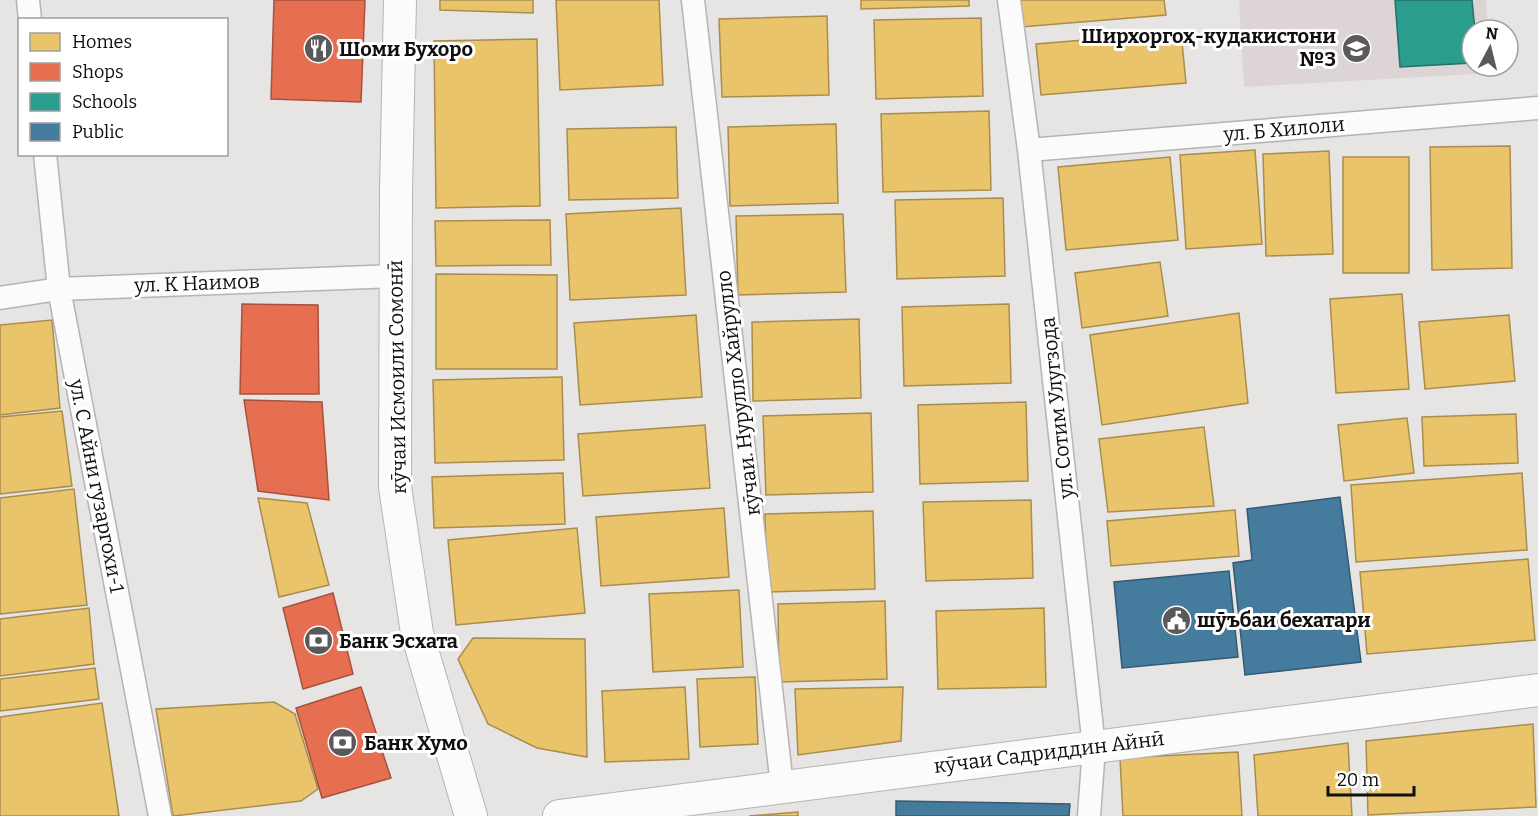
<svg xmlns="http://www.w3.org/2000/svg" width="1538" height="816" font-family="Bitter,serif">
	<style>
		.built { fill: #ddd5d5 }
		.homes { fill: #e9c46a; stroke: #a88d4e; stroke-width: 1.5 }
		.shops { fill: #e76f51; stroke: #a6523d; stroke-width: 1.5 }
		.schools { fill: #2a9d8f; stroke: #227268; stroke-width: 1.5 }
		.public { fill: #457b9d; stroke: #355a72; stroke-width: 1.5 }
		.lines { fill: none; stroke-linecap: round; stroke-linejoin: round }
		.street-casing { stroke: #b5b3b3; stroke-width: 25 }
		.secondary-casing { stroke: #b5b3b3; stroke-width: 34 }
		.street { stroke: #fbfbfb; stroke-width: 22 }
		.secondary { stroke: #fbfbfb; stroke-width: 32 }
		.labels { text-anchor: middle; stroke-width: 6; stroke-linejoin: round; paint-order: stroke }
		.poi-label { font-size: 20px; font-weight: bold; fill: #100e0e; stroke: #fff; text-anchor: start }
		.street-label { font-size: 20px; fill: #100e0e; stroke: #fff }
	</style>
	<rect width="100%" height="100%" fill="#e7e4e4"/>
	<!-- built -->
	<path class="built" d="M1239 0H1486L1488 30H1472V66H1491L1492 73 1244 87Z"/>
	<!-- homes -->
	<path class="homes" d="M440 0H533V13L440 10Z
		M556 0H659L663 85 560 90Z
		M861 0H969V6L861 9Z
		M1018 0H1164L1166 15 1021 27Z
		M827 16 829 95 722 97 719 19Z
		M981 18 983 96 876 99 874 20Z
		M1181 32 1186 83 1041 95 1036 44Z
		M537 39 540 206 436 208 434 41Z
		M989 111 991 190 883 192 881 114Z
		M836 124 838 203 730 206 728 127Z
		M676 127 678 198 569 200 567 129Z
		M1510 146 1512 268 1432 270 1430 147Z
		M1255 150 1262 244 1186 249 1180 155Z
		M1329 151 1333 254 1266 256 1263 154Z
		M1170 157 1178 240 1066 250 1058 167Z
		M1343 157H1409V273H1343Z
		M1003 198 1005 276 897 279 895 200Z
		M681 208 686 295 570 300 566 214Z
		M843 214 846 292 738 295 736 216Z
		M550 220 551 265 436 266 435 221Z
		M1160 262 1168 316 1082 328 1075 273Z
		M436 274 557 275V369H436Z
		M1402 294 1409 389 1336 393 1330 299Z
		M1009 304 1011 383 904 386 902 307Z
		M1239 313 1248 403 1102 425 1090 335Z
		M696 315 702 397 580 405 574 323Z
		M1509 315 1515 381 1425 389 1419 322Z
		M859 319 861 398 753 401 752 322Z
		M52 320 60 408 0 415V325Z
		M562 377 564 460 435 463 433 380Z
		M1026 402 1028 481 920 484 918 405Z
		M62 411 72 486 0 494V417Z
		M871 413 873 492 766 495 763 416Z
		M1516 414 1518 463 1424 466 1422 417Z
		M1407 418 1414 473 1344 481 1338 425Z
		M705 425 710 488 583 496 578 434Z
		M1204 427 1214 506 1108 512 1099 439Z
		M563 473 565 524 434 528 432 477Z
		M1522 473 1527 550 1356 562 1351 485Z
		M74 489 87 605 0 614V498Z
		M258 498 307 503 329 585 279 597Z
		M1031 500 1033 578 926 581 923 502Z
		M724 508 729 577 601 586 596 517Z
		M1235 510 1239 556 1111 566 1107 521Z
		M873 511 875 589 767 592 765 514Z
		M577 528 585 613 456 625 448 540Z
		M1528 559 1535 640 1367 654 1360 572Z
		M739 590 743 667 653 672 649 594Z
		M885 601 887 679 779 682 778 604Z
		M89 608 94 664 0 676V619Z
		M1044 608 1046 687 938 689 936 611Z
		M473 638 585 639 587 757 537 748 488 724 458 659Z
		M95 668 99 699 0 711V679Z
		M755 677 758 744 700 747 697 679Z
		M685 687 689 759 605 762 602 691Z
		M903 687 901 741 798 755 795 689Z
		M274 702 295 714 318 789 301 801 173 816 156 709Z
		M102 703 119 816H0V717Z
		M1533 724 1536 807 1368 815 1366 741Z
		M1348 743 1352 816H1258L1254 755Z
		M1238 752 1242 816H1123L1120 758Z
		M798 812V816H749Z"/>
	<!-- shops -->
	<path class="shops" d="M274 0H365L361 102 271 99Z
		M242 304 318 305 319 394H240Z
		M244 400 322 402 329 500 258 491Z
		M333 593 353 674 303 689 283 608Z
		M361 687 391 778 322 798 296 708Z"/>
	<!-- schools -->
	<path class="schools" d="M1395 0H1472L1475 30H1472V63L1400 67Z"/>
	<!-- public -->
	<path class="public" d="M1340 497 1361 662 1245 675 1233 563 1252 560 1247 509Z
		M1229 571 1238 657 1122 668 1114 582Z
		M896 801 1070 804 1069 816H896Z"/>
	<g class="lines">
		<defs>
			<path id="street" d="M28 0 30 20
				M693 0 782 786
				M1009 0 1029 150 1094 747 1089 816
				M1029 150 1538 108
				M45 154 59 289 160 816
				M0 298 59 289 395 276"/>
			<path id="secondary" d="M400 0 396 192 395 487 417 633 471 816
				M559 816 1538 690"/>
		</defs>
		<!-- street casing -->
		<use href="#street" class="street-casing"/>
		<!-- secondary casing -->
		<use href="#secondary" class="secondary-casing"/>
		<!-- street -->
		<use href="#street" class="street"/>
		<!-- secondary -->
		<use href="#secondary" class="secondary"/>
	</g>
	<!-- icons -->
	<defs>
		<symbol id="school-disc" viewBox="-11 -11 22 22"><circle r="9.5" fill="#5b5959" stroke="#fff"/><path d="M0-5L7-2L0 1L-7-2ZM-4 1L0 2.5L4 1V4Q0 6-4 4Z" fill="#fff"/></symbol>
		<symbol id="restaurant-disc" viewBox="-11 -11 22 22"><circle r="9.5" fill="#5b5959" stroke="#fff"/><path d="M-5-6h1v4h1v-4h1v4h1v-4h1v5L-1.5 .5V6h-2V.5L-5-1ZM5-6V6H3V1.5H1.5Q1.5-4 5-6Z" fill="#fff"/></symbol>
		<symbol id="civic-disc" viewBox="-11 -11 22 22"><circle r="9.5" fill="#5b5959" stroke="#fff"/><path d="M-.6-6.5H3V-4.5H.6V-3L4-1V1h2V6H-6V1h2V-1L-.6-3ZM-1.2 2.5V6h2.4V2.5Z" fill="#fff"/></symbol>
		<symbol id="bank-disc" viewBox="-11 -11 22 22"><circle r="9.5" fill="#5b5959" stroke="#fff"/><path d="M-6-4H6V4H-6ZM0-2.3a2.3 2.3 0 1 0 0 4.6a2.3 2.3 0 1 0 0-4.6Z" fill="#fff"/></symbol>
	</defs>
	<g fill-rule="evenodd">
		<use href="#school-disc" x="1340" y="32" width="33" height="33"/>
		<use href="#restaurant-disc" x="302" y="32" width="33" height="33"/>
		<use href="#civic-disc" x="1160" y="604" width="33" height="33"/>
		<use href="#bank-disc" x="302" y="624" width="33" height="33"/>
		<use href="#bank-disc" x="326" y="726" width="33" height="33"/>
	</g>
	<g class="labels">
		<!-- poi labels -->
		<g class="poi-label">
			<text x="1336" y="43" text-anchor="end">Ширхоргоҳ-кудакистони<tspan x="1336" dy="23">№3</tspan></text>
			<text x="339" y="56">Шоми Бухоро</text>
			<text x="1197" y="627">шӯъбаи бехатари</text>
			<text x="339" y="648">Банк Эсхата</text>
			<text x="364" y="750">Банк Хумо</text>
		</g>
		<!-- street labels -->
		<g class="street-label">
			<text transform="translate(1284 129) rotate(-5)" y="7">ул. Б Хилоли</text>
			<text transform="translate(197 283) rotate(-2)" y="7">ул. К Наимов</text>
			<text transform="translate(397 377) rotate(-91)" y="7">кӯчаи Исмоили Сомонӣ</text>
			<text transform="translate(738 393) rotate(-97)" y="7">кӯчаи. Нурулло Хайрулло</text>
			<text transform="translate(1057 408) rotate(-96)" y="7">ул. Сотим Улугзода</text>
			<text transform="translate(97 486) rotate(79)" y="7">ул. С Айни гузаргохи-1</text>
			<text transform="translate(1049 752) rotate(-7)" y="7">кӯчаи Садриддин Айнӣ</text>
		</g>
	</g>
	<!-- legend -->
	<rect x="18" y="18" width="210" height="138" fill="#ffffff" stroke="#9f9f9f" stroke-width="1.5"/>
	<rect x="30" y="33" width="30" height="18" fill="#e9c46a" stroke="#9f9f9f" stroke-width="1.5"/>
	<text x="72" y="48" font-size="18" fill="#100e0e">Homes</text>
	<rect x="30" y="63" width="30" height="18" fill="#e76f51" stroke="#9f9f9f" stroke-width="1.5"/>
	<text x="72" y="78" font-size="18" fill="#100e0e">Shops</text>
	<rect x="30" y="93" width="30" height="18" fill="#2a9d8f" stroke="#9f9f9f" stroke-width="1.5"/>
	<text x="72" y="108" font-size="18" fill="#100e0e">Schools</text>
	<rect x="30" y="123" width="30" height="18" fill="#457b9d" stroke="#9f9f9f" stroke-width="1.5"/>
	<text x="72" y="138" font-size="18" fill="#100e0e">Public</text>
	<!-- north arrow -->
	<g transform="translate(1490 48) rotate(7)"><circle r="28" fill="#ffffff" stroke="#9f9f9f" stroke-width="1.5"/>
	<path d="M0-4.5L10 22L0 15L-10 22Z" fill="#5b5959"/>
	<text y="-9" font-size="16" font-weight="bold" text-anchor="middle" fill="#100e0e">N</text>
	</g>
	<!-- scale -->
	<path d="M1328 786v9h86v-9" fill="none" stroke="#100e0e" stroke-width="3"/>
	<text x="1337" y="786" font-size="18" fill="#100e0e" stroke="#ffffff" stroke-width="4.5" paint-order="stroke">20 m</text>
</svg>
